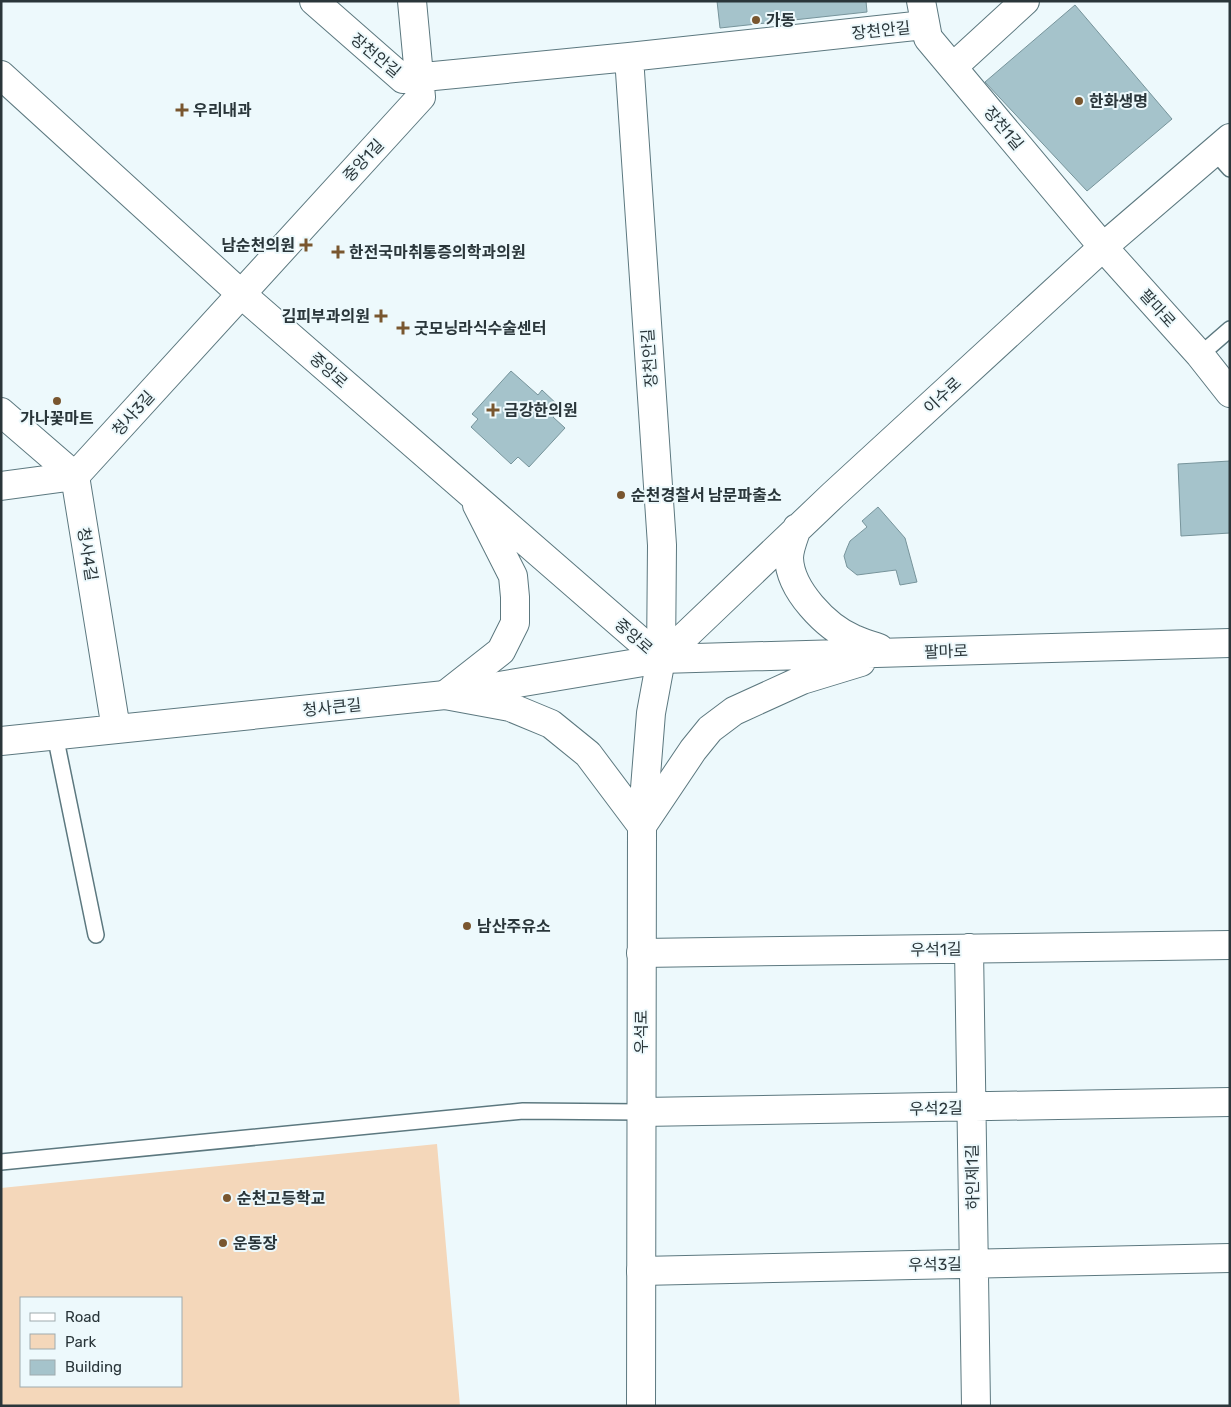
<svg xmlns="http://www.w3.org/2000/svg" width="1231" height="1407" font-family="Rubik,'Noto Sans KR',sans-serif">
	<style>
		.green { fill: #f4d7ba; fill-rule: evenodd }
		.building { fill: #a5c3cb; stroke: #77949b }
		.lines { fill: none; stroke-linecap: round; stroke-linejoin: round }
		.service-casing { stroke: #5c787f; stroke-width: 18 }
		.minor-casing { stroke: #5c787f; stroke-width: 30 }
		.secondary-casing { stroke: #5c787f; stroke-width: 30 }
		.primary-casing { stroke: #5c787f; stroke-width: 30 }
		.service { stroke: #fff; stroke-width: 15 }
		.minor { stroke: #fff; stroke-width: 28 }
		.secondary { stroke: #fff; stroke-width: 28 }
		.primary { stroke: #fff; stroke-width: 28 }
		.poi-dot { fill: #79562f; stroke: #edf9fc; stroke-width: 2 }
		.labels { text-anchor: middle; stroke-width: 4; stroke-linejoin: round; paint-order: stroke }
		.poi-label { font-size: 16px; font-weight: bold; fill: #2a363a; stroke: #edf9fc; text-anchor: start }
		.street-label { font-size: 16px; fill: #2a363a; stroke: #edf9fc }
	</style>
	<rect width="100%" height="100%" fill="#edf9fc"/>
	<!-- green -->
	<path class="green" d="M437 1144 460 1406H1V1188ZM21 1298H181V1386H21Z"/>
	<!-- building -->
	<path class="building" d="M717 1H866L867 12 720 28Z
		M1075 5 1172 119 1087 191 985 82Z
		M511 371 538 395 542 390 561 408 553 417 565 428 529 467 518 457 511 464 471 427 478 419 472 414Z
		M1230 461V533L1181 536 1178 464Z
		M878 507 905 538 917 582 900 585 896 570 857 575 847 567 844 556 847 548 850 541 867 527 862 521Z"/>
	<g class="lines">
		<defs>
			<path id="service" d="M1214 151 1230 169
				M1200 355 1230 329
				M55 735 96 935
				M1 1162 523 1111 641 1112"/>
			<path id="minor" d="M314 1 403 79 629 57 924 25
				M921 1 928 38 1103 247 1200 355 1230 393
				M953 67 1025 1
				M1 412 75 476 116 729
				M1 486 75 476 421 97 412 1
				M1 741 445 695 661 659 662 545 629 57
				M969 948 976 1406
				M641 953 1230 945
				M641 1112 1230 1102
				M641 1271 1230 1258"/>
			<path id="secondary" d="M797 528C794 537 789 549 789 558 790 590 826 627 854 639 862 643 871 645 879 648
				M661 659 833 495 1103 247 1230 138
				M661 659 1230 643
				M642 826 693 750 710 729 734 711 802 680 861 662"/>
			<path id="primary" d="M1 75 240 293 661 659 651 713 642 826 641 1406
				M477 505 513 576 515 597V623L501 651 445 695 510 707 551 724 588 754 642 826"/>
		</defs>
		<!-- service casing -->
		<use href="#service" class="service-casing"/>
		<!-- minor casing -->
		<use href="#minor" class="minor-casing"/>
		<!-- secondary casing -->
		<use href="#secondary" class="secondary-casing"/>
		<!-- primary casing -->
		<use href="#primary" class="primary-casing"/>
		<!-- service -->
		<use href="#service" class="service"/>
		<!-- minor -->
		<use href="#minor" class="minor"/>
		<!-- secondary -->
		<use href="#secondary" class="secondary"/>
		<!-- primary -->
		<use href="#primary" class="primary"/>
	</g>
	<!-- markers -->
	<g class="poi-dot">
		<circle cx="756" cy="20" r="5"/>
		<circle cx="1079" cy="101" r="5"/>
		<path d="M179.5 102.5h5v5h5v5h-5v5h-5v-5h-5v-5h5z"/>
		<path d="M303.5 237.5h5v5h5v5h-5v5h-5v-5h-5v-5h5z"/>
		<path d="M335.5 244.5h5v5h5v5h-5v5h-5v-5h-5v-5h5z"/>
		<path d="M378.5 308.5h5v5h5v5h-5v5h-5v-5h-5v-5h5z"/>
		<path d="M400.5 320.5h5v5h5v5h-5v5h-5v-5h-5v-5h5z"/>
		<circle cx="57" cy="401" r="5"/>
		<path d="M490.5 402.5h5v5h5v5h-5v5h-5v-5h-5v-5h5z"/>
		<circle cx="621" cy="495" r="5"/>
		<circle cx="467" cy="926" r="5"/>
		<circle cx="227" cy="1198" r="5"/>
		<circle cx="223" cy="1243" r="5"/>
	</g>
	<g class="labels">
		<!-- poi labels -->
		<g class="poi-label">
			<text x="766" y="26">가동</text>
			<text x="1089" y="107">한화생명</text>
			<text x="193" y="116">우리내과</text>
			<text x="295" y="251" text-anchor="end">남순천의원</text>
			<text x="349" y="258">한전국마취통증의학과의원</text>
			<text x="370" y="322" text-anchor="end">김피부과의원</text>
			<text x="414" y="334">굿모닝라식수술센터</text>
			<text x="504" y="416">금강한의원</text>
			<text x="57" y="424" text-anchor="middle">가나꽃마트</text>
			<text x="631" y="501">순천경찰서 남문파출소</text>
			<text x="477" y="932">남산주유소</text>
			<text x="237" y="1204">순천고등학교</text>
			<text x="233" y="1249">운동장</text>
		</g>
		<!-- street labels -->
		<g class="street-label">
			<text transform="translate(881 30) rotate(-6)" y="6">장천안길</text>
			<text transform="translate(376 55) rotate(40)" y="6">장천안길</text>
			<text transform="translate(1004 128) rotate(50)" y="6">장천1길</text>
			<text transform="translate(363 160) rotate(-47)" y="6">중앙1길</text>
			<text transform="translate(1158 308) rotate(48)" y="6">팔마로</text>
			<text transform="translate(649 358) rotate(-94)" y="6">장천안길</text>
			<text transform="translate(329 370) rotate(41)" y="6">중앙로</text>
			<text transform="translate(942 395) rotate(-43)" y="6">이수로</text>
			<text transform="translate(133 413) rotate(-48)" y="6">청사3길</text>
			<text transform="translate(88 554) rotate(81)" y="6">청사4길</text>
			<text transform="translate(634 636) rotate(41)" y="6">중앙로</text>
			<text transform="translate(946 651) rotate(-2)" y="6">팔마로</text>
			<text transform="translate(332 707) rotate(-6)" y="6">청사큰길</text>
			<text transform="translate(936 949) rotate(-1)" y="6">우석1길</text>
			<text transform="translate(641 1032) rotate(-90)" y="6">우석로</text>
			<text transform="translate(936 1108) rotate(-1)" y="6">우석2길</text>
			<text transform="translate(972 1177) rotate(-91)" y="6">하인제1길</text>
			<text transform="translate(935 1264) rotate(-1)" y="6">우석3길</text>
		</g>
	</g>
	<!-- border -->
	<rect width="1231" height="1407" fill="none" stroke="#2a363a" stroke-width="5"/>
	<!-- legend -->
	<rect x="20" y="1297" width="162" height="90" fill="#edf9fc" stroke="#9fabae"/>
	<rect x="30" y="1313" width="25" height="8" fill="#ffffff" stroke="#9fabae"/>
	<text x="65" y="1322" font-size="15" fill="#2a363a">Road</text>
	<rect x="30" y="1334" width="25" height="15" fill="#f4d7ba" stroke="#9fabae"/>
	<text x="65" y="1347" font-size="15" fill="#2a363a">Park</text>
	<rect x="30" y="1360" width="25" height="15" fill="#a5c3cb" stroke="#9fabae"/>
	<text x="65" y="1372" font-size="15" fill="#2a363a">Building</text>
</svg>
